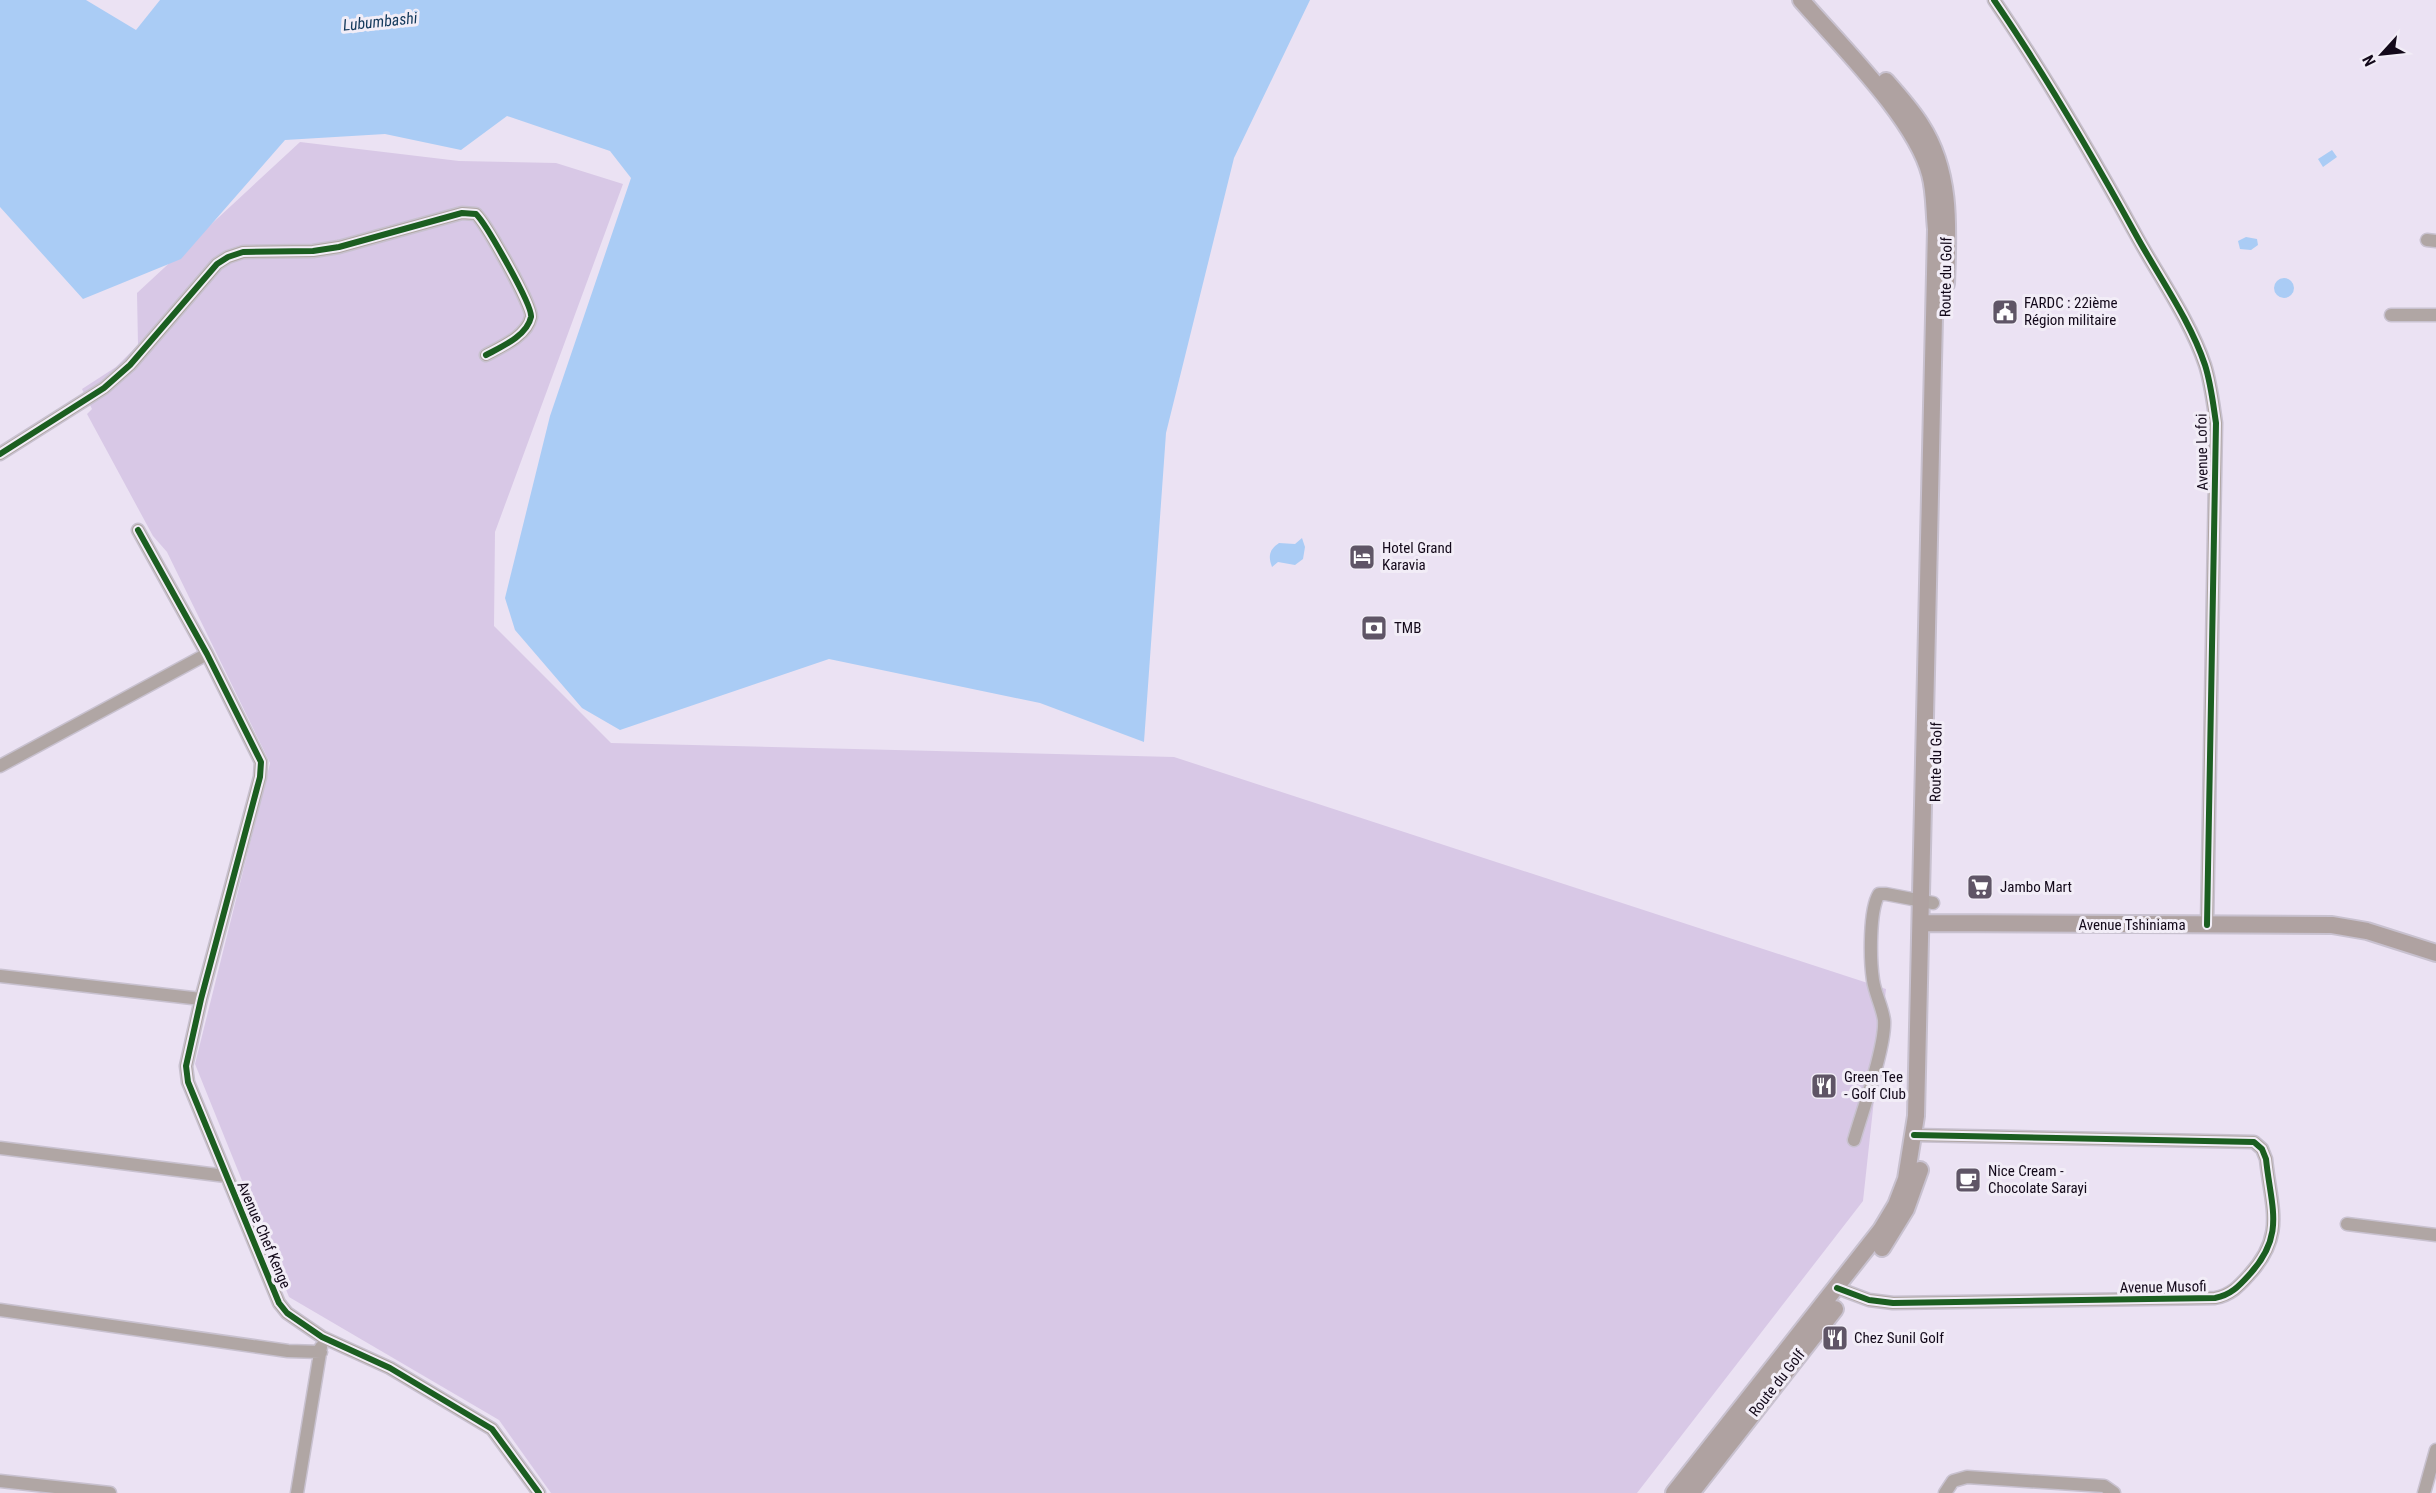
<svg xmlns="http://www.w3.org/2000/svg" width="2436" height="1493" font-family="'Roboto Condensed',sans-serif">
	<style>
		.green { fill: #d8c8e6 }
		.water { fill: #aaccf5 }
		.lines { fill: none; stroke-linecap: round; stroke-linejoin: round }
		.street-casing { stroke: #c8c1cf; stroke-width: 15 }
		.secondary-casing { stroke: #c8c1cf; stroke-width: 20 }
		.street { stroke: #b0a6a4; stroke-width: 12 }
		.secondary { stroke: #afa2a1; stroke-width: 16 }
		.cycleway-casing { stroke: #f2edf7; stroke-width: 10 }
		.cycleway { stroke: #1b5e20; stroke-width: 6 }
		.labels { text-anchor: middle; stroke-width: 6; stroke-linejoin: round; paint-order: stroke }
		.street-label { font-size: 15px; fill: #13091a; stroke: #f2edf7 }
		.poi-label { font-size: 15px; fill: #13091a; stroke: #f2edf7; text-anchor: start }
		.water-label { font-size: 16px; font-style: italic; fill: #12385a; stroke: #f2edf7 }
	</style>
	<rect width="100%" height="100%" fill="#ebe2f3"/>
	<!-- green -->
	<path class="green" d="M300 142 459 161 556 163 623 184 495 532 494 626 611 743 1174 757 1886 989 1863 1201 1637 1493H551L499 1420 289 1297 195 1064 270 763 167 552 153 536 87 414 92 409 82 389 116 367 138 345 137 293Z"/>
	<!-- water -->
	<path class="water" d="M0 0H86L136 30 160 0H1310L1234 158 1166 433 1144 742 1040 703 829 659 620 730 582 708 515 630 505 598 550 416 631 178 610 151 507 116 461 150 385 134 285 140 181 259 83 299 0 207Z
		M2332 150 2337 157 2323 167 2318 159Z
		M2246 237 2257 239 2258 245 2251 250 2240 249 2238 241Z
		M2274 288a10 10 0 1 1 20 0a10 10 0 1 1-20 0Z
		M1302 538 1305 547 1303 559 1295 565 1278 562 1272 567C1268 556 1269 550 1279 543L1295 544Z"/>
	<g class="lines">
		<defs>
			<path id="street" d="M1994 0C2046 76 2092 155 2136 235 2159 277 2190 320 2205 365 2211 384 2213 403 2216 423L2207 925
				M2427 240 2436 241
				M2391 315H2436
				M0 454 104 388 130 365 217 264 228 257 243 252 313 251 339 247 462 213 476 214C486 224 533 306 531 317 527 336 501 347 486 355
				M138 530 207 654 261 762 260 777 201 999 186 1066 188 1082 279 1303 287 1313 322 1337 390 1368 492 1429 539 1493
				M0 766 207 654
				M0 976 201 999
				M1854 1140C1862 1112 1886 1046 1884 1020 1882 1006 1875 994 1873 980 1870 960 1869 910 1879 894H1886L1933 903
				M0 1148 226 1176
				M2347 1224 2436 1235
				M1837 1288 1869 1300 1893 1303 2215 1298C2231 1295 2239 1286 2249 1275 2286 1235 2271 1208 2266 1159L2262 1149 2254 1142 1914 1135
				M0 1310 288 1351 321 1352
				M0 1481 110 1493
				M297 1493 321 1347
				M1945 1493 1953 1481 1967 1477 2104 1486 2114 1493
				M2424 1493 2436 1450"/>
			<path id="secondary" d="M1886 81C1898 95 1911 109 1921 125 1952 173 1948 229 1946 284
				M1922 923 2332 925 2367 931 2436 953
				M1882 1248 1906 1209 1920 1170
				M1674 1493 1881 1230 1896 1205 1906 1179 1916 1116 1936 229C1934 211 1935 192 1930 174 1915 118 1840 45 1801 0
				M1691 1493 1835 1309"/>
		</defs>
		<!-- street casing -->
		<use href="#street" class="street-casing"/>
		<!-- secondary casing -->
		<use href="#secondary" class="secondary-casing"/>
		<!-- street -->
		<use href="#street" class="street"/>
		<!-- secondary -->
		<use href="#secondary" class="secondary"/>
		<defs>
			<path id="cycleway" d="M1994 0C2046 76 2092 155 2136 235 2159 277 2190 320 2205 365 2211 384 2213 403 2216 423L2207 925
				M0 454 104 388 130 365 217 264 228 257 243 252 313 251 339 247 462 213 476 214C486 224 533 306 531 317 527 336 501 347 486 355
				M138 530 207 654 261 762 260 777 201 999 186 1066 188 1082 279 1303 287 1313 322 1337 390 1368 492 1429 539 1493
				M1837 1288 1869 1300 1893 1303 2215 1298C2231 1295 2239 1286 2249 1275 2286 1235 2271 1208 2266 1159L2262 1149 2254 1142 1914 1135"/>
		</defs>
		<!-- cycleway casing -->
		<use href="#cycleway" class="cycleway-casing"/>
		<!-- cycleway -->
		<use href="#cycleway" class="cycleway"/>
	</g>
	<!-- icons -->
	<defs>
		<symbol id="civic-square" viewBox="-11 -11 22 22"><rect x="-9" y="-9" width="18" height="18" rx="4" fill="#5f5566" stroke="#f2edf7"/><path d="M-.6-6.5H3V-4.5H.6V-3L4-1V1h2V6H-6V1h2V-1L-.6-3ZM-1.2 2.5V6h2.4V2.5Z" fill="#fff"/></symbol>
		<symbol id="hotel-square" viewBox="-11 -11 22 22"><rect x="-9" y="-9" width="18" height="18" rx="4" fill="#5f5566" stroke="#f2edf7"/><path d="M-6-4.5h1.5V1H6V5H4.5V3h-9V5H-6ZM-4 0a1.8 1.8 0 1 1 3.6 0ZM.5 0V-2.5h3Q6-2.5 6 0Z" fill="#fff"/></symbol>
		<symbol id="bank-square" viewBox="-11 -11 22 22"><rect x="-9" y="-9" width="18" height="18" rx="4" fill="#5f5566" stroke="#f2edf7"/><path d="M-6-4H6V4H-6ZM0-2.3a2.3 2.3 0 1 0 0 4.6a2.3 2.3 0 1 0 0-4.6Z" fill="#fff"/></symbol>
		<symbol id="supermarket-square" viewBox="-11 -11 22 22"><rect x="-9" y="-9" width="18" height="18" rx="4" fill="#5f5566" stroke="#f2edf7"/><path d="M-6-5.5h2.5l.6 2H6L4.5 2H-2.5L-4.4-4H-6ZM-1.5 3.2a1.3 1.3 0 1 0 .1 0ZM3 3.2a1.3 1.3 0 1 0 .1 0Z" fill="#fff"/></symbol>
		<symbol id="restaurant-square" viewBox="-11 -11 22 22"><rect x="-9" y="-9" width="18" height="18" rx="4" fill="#5f5566" stroke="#f2edf7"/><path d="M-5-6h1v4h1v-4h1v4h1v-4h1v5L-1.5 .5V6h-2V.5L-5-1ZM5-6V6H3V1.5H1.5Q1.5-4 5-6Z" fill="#fff"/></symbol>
		<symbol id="cafe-square" viewBox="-11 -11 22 22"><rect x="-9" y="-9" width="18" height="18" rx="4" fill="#5f5566" stroke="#f2edf7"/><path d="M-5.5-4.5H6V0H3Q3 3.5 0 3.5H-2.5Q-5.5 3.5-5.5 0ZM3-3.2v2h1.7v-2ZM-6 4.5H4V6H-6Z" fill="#fff"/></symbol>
	</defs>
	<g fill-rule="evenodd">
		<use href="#civic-square" x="1990" y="297" width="30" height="30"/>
		<use href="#hotel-square" x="1347" y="542" width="30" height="30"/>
		<use href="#bank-square" x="1359" y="613" width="30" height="30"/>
		<use href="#supermarket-square" x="1965" y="872" width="30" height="30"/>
		<use href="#restaurant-square" x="1809" y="1071" width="30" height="30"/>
		<use href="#cafe-square" x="1953" y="1165" width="30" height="30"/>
		<use href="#restaurant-square" x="1820" y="1323" width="30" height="30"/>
	</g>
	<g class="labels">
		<!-- street labels -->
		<g class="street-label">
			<text transform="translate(1946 277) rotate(-89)" y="5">Route du Golf</text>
			<text transform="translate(2202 452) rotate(-91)" y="5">Avenue Lofoi</text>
			<text transform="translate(1936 762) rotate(-89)" y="5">Route du Golf</text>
			<text x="2132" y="930">Avenue Tshiniama</text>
			<text transform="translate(264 1235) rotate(67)" y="5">Avenue Chef Kenge</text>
			<text transform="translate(2163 1287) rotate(-1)" y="5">Avenue Musofi</text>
			<text transform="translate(1777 1383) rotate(-52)" y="5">Route du Golf</text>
		</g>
		<!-- poi labels -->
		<g class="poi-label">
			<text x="2024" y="308">FARDC : 22ième<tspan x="2024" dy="17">Région militaire</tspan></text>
			<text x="1382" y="553">Hotel Grand<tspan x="1382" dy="17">Karavia</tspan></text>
			<text x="1394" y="633">TMB</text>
			<text x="2000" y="892">Jambo Mart</text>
			<text x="1844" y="1082">Green Tee<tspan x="1844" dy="17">- Golf Club</tspan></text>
			<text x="1988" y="1176">Nice Cream -<tspan x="1988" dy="17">Chocolate Sarayi</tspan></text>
			<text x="1854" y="1343">Chez Sunil Golf</text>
		</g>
		<!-- water labels -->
		<g class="water-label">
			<text transform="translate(380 21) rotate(-6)" y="6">Lubumbashi</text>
		</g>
	</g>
	<!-- north arrow -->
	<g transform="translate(2382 54) rotate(243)" stroke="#f2edf7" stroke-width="4.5" paint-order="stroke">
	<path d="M0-4.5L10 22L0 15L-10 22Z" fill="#13091a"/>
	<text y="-9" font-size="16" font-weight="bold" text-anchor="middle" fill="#13091a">N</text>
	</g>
</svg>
